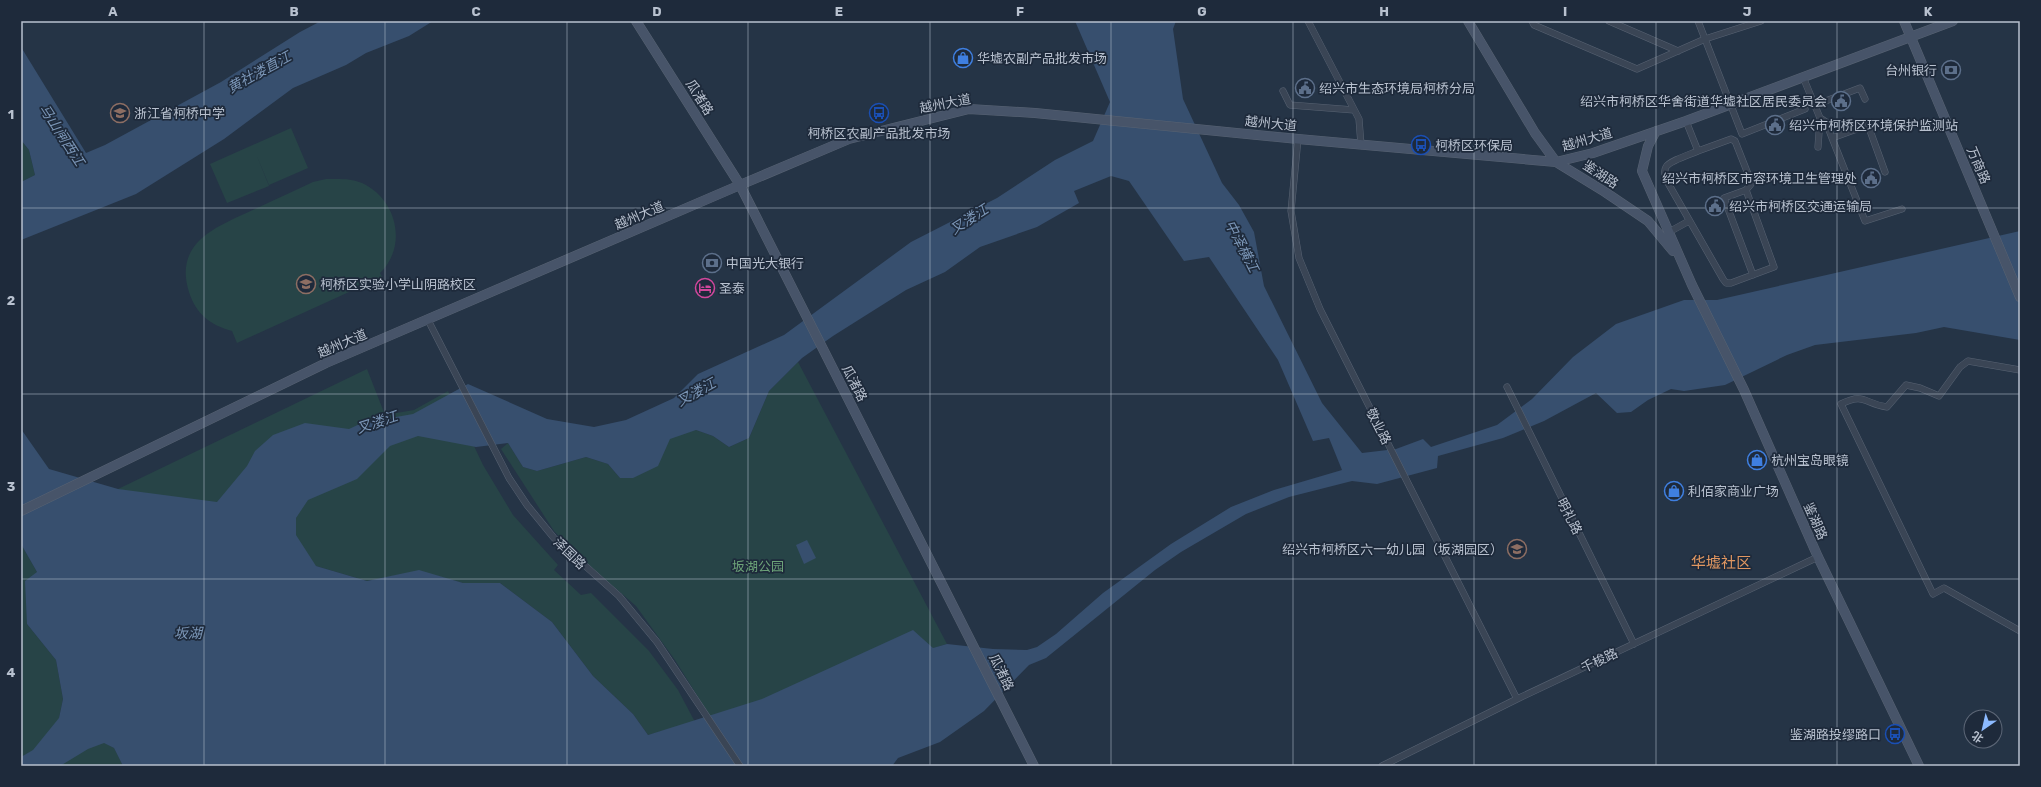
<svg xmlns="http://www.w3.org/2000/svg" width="2041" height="787" font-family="Rubik,'Noto Sans SC',sans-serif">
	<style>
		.green { fill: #274447 }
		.water { fill: #374f6e; fill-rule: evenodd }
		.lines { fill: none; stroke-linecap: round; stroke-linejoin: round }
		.street-casing { stroke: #586373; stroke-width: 7 }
		.secondary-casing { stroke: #586373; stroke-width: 10 }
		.street { stroke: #3a4555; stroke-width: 6 }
		.secondary { stroke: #475469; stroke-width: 9 }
		.grid { fill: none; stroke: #b8c1cf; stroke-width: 1; stroke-opacity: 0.55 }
		.labels { text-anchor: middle; stroke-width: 3.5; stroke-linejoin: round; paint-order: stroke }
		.poi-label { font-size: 13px; fill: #b8c1cf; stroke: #1e2a3b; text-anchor: start }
		.street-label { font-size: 13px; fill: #b8c1cf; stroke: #1e2a3b }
		.park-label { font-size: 13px; fill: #6ca278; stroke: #1e2a3b }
		.water-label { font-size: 14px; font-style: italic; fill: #7c97b8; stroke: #1e2a3b }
		.quarter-label { font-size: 15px; fill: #e19761; stroke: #1e2a3b }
		.neatline { fill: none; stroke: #b8c1cf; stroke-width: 1.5 }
		.grid-label { font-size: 13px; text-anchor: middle; font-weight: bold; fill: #b8c1cf }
	</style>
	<rect width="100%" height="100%" fill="#253446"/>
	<!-- green -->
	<path class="green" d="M291 128 308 168 269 185 256 154 269 186 227 203 210 164Z
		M21 140 29 150 35 175 21 182Z
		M326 179C338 179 351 178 362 183 397 199 408 246 380 273L382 277 237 343 232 331C210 325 196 314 189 292 173 241 219 226 255 209 274 200 294 191 313 182Z
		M798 362 947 644 710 716 675 660 636 606 582 559 554 531 501 449 508 443 523 467 537 471 586 457 608 464 620 478 672 434 696 430 713 436 729 447 749 438 769 391Z
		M367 369 385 415 414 410 448 391 483 465 513 515 558 565 554 570 581 595 591 593 649 651 678 690 695 722 648 735 633 714 593 676 552 622 500 583H463L419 571 367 581 316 566 118 489Z
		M21 544 37 572 27 624 56 660 63 699 59 718 114 748 123 766H21Z"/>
	<!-- water -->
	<path class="water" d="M321 21H433L409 36 366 53 346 65 293 88 224 139 136 194 21 240V182L35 175 29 150 21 140V47L86 153 105 145 221 82 300 32Z
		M1075 21H1176L1173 29 1183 99 1222 183 1239 205 1254 232 1264 286 1322 403 1362 453 1396 449 1423 439 1431 447 1497 425 1532 399 1573 357 1616 324 1684 300H1717L2020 231V340L1944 327 1916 333 1815 345 1787 355 1725 385 1684 391 1671 389 1648 400 1631 412 1617 413 1596 393 1544 421 1503 438 1438 456 1437 468 1377 484 1352 481 1289 497 1246 514 1181 552 1155 570 1046 658 1029 665 984 711 940 742 898 758 892 766H123L114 748 104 743 88 749 60 766H21V757L33 750 59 718 63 699 56 660 27 624 25 581 37 572 21 544V429L49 469 118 489 217 502 247 466 255 451 273 435 305 423 349 429 362 423 413 414 468 384 547 419 594 427 626 420 674 398 698 374 784 335 911 242 997 198 1055 160 1093 141 1110 102ZM1111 176 1129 181 1184 261 1209 257 1278 360 1313 441 1329 438 1342 470 1274 490 1231 507 1171 544 1103 593 1056 634 1037 647 1027 650 993 649 947 644 933 648 913 630 762 699 648 735 633 714 593 676 552 622 500 583H463L419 570 367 581 316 566 296 535V518L308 500 357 479 390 446 418 436 476 447 508 443 523 467 537 471 586 457 608 464 620 478H633L658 466 670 439 696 430 713 436 729 447 749 438 769 391 802 358 833 336 906 290 945 272 980 247 1037 227 1079 203 1074 191Z
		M807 540 816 558 804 564 796 545Z"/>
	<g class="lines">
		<defs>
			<path id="street" d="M1308 21 1359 119 1361 145
				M1532 21 1534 25 1637 69 1705 39 1761 21
				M1609 21 1678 51
				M1698 21 1742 134 1805 109
				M1803 77 1820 118 1818 147
				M1283 91 1290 105 1354 110
				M1815 105 1860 88 1865 99
				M1820 118 1826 122 1832 138 1868 125 1885 172
				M1686 121 1698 151C1691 154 1669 161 1666 167 1663 172 1666 178 1668 183L1723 279 1726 283H1731L1774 267 1746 190 1751 184 1750 179 1735 141 1731 139 1698 151
				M1832 138 1865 221 1902 209
				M1298 139 1291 211 1299 258 1320 309 1517 699
				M1746 190 1724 198 1753 275
				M1669 232 1689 221
				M428 320 509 478 527 505 554 538 619 596 657 642 740 766
				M2020 370 1968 361 1960 367 1939 396 1920 388 1906 385 1887 407C1864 404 1865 392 1841 404L1933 594 1944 588 2020 631
				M1507 387 1634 644
				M1382 766 1517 699 1818 557"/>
			<path id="secondary" d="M636 21 740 185 1034 766
				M1468 21 1535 133 1556 162 1605 192 1648 221 1673 251
				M1904 21 2020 297
				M1656 131 1648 146 1642 171 1692 285 1744 390 1818 557 1919 766
				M21 511 326 363 740 185 849 139 969 109 1035 113 1298 139 1556 162 1593 153 1686 121 1953 21"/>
		</defs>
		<!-- street casing -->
		<use href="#street" class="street-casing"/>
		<!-- secondary casing -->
		<use href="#secondary" class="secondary-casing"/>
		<!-- street -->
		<use href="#street" class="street"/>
		<!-- secondary -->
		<use href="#secondary" class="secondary"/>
	</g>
	<!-- grid -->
	<path class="grid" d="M204 21V766M385 21V766M567 21V766M748 21V766M930 21V766M1111 21V766M1293 21V766M1474 21V766M1656 21V766M1837 21V766M21 208H2020M21 394H2020M21 579H2020"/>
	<!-- icons -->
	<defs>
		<symbol id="shop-ring" viewBox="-11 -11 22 22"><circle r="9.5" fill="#1e2a3b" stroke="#3f7fe0" stroke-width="1.5"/><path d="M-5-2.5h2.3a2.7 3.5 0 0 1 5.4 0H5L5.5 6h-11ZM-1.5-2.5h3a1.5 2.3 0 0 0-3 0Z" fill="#3f7fe0"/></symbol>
		<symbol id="bank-ring" viewBox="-11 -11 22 22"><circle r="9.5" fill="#1e2a3b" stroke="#5c6f8a" stroke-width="1.5"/><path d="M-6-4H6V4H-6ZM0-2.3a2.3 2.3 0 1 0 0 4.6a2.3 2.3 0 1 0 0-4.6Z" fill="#5c6f8a"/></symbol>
		<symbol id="civic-ring" viewBox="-11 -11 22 22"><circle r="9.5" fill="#1e2a3b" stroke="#5c6f8a" stroke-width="1.5"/><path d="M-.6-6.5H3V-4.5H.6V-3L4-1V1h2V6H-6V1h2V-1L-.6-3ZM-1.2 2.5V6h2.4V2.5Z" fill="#5c6f8a"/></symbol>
		<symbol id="school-ring" viewBox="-11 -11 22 22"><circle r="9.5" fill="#1e2a3b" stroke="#8d6e63" stroke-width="1.5"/><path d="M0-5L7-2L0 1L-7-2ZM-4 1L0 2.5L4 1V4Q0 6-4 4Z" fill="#8d6e63"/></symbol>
		<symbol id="bus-ring" viewBox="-11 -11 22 22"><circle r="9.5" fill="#1e2a3b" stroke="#1a4fb4" stroke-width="1.5"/><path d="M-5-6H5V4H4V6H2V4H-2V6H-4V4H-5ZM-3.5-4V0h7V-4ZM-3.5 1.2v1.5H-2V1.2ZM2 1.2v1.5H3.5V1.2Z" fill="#1a4fb4"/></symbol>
		<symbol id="hotel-ring" viewBox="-11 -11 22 22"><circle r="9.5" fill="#1e2a3b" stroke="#d1479c" stroke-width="1.5"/><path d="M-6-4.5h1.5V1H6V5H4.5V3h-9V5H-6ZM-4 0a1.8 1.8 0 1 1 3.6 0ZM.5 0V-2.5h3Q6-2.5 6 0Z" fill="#d1479c"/></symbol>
	</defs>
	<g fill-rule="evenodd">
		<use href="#shop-ring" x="952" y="47" width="22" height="22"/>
		<use href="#bank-ring" x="1940" y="59" width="22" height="22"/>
		<use href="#civic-ring" x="1294" y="77" width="22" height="22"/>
		<use href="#civic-ring" x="1830" y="90" width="22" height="22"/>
		<use href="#school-ring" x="109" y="102" width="22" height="22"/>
		<use href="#bus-ring" x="868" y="102" width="22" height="22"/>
		<use href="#civic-ring" x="1764" y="114" width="22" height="22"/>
		<use href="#bus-ring" x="1410" y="134" width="22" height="22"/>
		<use href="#civic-ring" x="1860" y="167" width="22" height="22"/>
		<use href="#civic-ring" x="1704" y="195" width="22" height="22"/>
		<use href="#bank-ring" x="701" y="252" width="22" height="22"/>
		<use href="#school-ring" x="295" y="273" width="22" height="22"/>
		<use href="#hotel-ring" x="694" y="277" width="22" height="22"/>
		<use href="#shop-ring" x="1746" y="449" width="22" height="22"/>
		<use href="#shop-ring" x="1663" y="480" width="22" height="22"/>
		<use href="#school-ring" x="1506" y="538" width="22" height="22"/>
		<use href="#bus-ring" x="1884" y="723" width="22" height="22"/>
	</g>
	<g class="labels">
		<!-- poi labels -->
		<g class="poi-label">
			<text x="977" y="63">华墟农副产品批发市场</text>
			<text x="1937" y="75" text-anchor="end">台州银行</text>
			<text x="1319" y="93">绍兴市生态环境局柯桥分局</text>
			<text x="1827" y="106" text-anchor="end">绍兴市柯桥区华舍街道华墟社区居民委员会</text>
			<text x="134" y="118">浙江省柯桥中学</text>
			<text x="1789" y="130">绍兴市柯桥区环境保护监测站</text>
			<text x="879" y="138" text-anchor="middle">柯桥区农副产品批发市场</text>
			<text x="1435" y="150">柯桥区环保局</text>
			<text x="1857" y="183" text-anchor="end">绍兴市柯桥区市容环境卫生管理处</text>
			<text x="1729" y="211">绍兴市柯桥区交通运输局</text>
			<text x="726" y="268">中国光大银行</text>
			<text x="320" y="289">柯桥区实验小学山阴路校区</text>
			<text x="719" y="293">圣泰</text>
			<text x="1771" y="465">杭州宝岛眼镜</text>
			<text x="1688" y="496">利佰家商业广场</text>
			<text x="1503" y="554" text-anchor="end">绍兴市柯桥区六一幼儿园（坂湖园区）</text>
			<text x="1881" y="739" text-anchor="end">鉴湖路投缪路口</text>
		</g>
		<!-- street labels -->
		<g class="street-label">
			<text transform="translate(700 97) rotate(58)" y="5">瓜渚路</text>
			<text transform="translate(945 103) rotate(-11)" y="5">越州大道</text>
			<text transform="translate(1271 123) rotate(6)" y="5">越州大道</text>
			<text transform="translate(1587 139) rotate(-16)" y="5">越州大道</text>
			<text transform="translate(1979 165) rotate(67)" y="5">万商路</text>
			<text transform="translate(1601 174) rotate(33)" y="5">鉴湖路</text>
			<text transform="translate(639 215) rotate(-23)" y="5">越州大道</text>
			<text transform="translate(342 343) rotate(-23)" y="5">越州大道</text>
			<text transform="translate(855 383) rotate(63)" y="5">瓜渚路</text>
			<text transform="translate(1379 426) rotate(63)" y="5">敬业路</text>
			<text transform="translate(1570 516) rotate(63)" y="5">明礼路</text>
			<text transform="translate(1816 521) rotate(66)" y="5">鉴湖路</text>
			<text transform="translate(570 553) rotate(44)" y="5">泽国路</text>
			<text transform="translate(1599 660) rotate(-25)" y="5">千梭路</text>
			<text transform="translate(1002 672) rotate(64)" y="5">瓜渚路</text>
		</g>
		<!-- park labels -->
		<g class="park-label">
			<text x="758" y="571">坂湖公园</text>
		</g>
		<!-- water labels -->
		<g class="water-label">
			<text transform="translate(259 72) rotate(-29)" y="5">黄社溇直江</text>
			<text transform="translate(62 135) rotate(57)" y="5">马山闸西江</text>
			<text transform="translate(969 219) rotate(-33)" y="5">叉溇江</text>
			<text transform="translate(1242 246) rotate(63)" y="5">中泽横江</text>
			<text transform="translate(696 392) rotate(-29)" y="5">叉溇江</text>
			<text transform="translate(377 422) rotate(-18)" y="5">叉溇江</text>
			<text x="188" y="638">坂湖</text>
		</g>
		<!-- quarter labels -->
		<g class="quarter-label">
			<text x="1721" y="568">华墟社区</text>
		</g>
	</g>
	<!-- border -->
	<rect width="2041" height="787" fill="none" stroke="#1e2a3b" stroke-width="44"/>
	<!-- north arrow -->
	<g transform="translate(1983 729) rotate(214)"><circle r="19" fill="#1e2a3b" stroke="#5c6676"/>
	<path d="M0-3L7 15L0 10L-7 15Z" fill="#8cbaff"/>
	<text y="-6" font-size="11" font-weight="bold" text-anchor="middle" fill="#b8c1cf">北</text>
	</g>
	<rect x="22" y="22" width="1997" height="743" class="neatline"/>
	<g class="grid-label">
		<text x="113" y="16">A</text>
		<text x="294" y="16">B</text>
		<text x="476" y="16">C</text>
		<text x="657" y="16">D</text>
		<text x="839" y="16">E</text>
		<text x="1020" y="16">F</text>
		<text x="1202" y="16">G</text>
		<text x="1384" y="16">H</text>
		<text x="1565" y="16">I</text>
		<text x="1747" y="16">J</text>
		<text x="1928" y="16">K</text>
		<text x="11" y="119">1</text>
		<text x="11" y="305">2</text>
		<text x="11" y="491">3</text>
		<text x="11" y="677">4</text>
	</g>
</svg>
